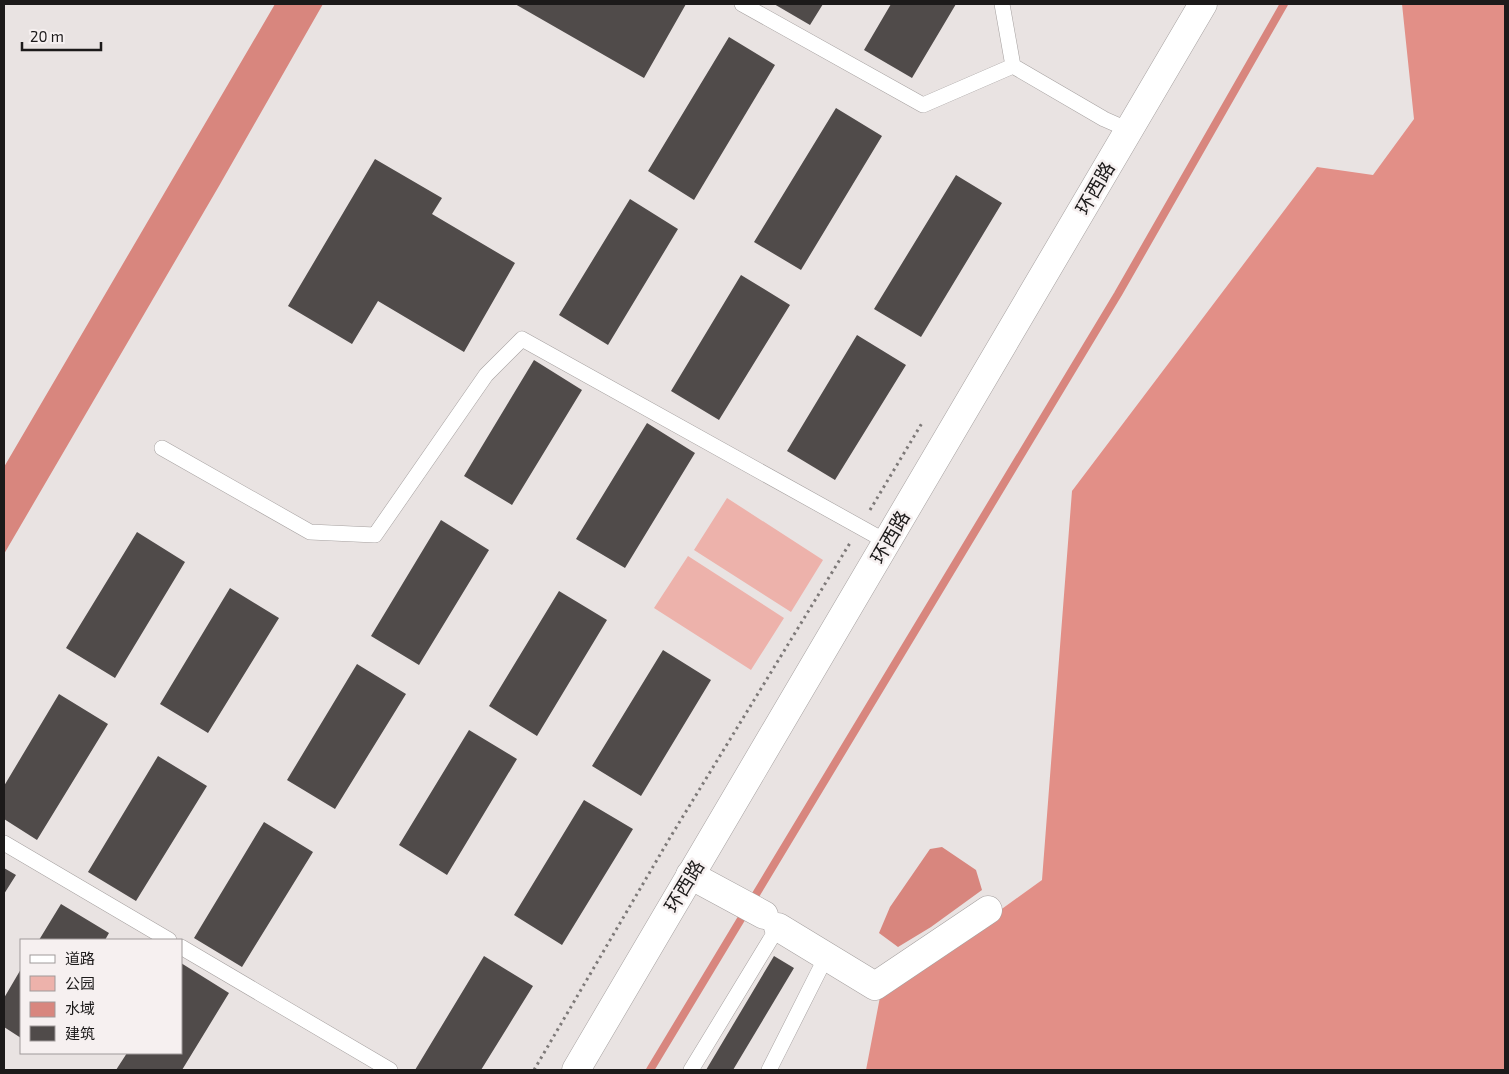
<svg xmlns="http://www.w3.org/2000/svg" width="1509" height="1074" font-family="'Exo 2','Noto Sans SC',sans-serif">
	<style>
		.green { fill: #edb2ab }
		.forest { fill: #e28f87 }
		.water { fill: #d8867e }
		.lines { fill: none; stroke-linecap: round; stroke-linejoin: round }
		.stream { stroke: #d8867e; stroke-width: 8 }
		.building { fill: #504b4a }
		.service-casing { stroke: #a6a1a0; stroke-width: 16 }
		.minor-casing { stroke: #a6a1a0; stroke-width: 29 }
		.tertiary-casing { stroke: #a6a1a0; stroke-width: 29 }
		.path { stroke: #7d7978; stroke-width: 3; stroke-dasharray: 2.5 4; stroke-linecap: butt }
		.service { stroke: #fff; stroke-width: 15 }
		.minor { stroke: #fff; stroke-width: 28 }
		.tertiary { stroke: #fff; stroke-width: 28 }
		.labels { text-anchor: middle; stroke-width: 5; stroke-linejoin: round; paint-order: stroke }
		.street-label { font-size: 19px; fill: #1c1a1a; stroke: #f6f0f0 }
	</style>
	<rect width="100%" height="100%" fill="#e9e3e2"/>
	<!-- green -->
	<path class="green" d="M727 498 823 560 791 612 694 550Z
		M688 556 784 618 751 670 654 608Z"/>
	<!-- forest -->
	<path class="forest" d="M1402 4H1505V1070H866L880 997 1042 880 1072 491 1317 167 1373 175 1414 119Z"/>
	<!-- water -->
	<path class="water" d="M275 4H323L219 186 4 554V467Z
		M942 847 976 870 982 890 931 927 898 947 879 933 890 907 930 849Z"/>
	<g class="lines">
		<!-- stream -->
		<path class="stream" d="M650 1070 1118 294 1284 4"/>
	</g>
	<!-- building -->
	<path class="building" d="M515 4H686L644 78Z
		M774 4H823L810 25Z
		M891 4H956L912 78 864 50Z
		M729 37 775 65 694 200 648 171Z
		M836 108 882 136 801 270 754 242Z
		M375 159 442 198 432 214 515 263 464 352 378 301 352 344 288 306Z
		M956 175 1002 203 921 337 874 309Z
		M630 199 678 229 608 345 559 315Z
		M741 275 790 305 719 420 671 391Z
		M857 335 906 365 835 480 787 451Z
		M534 360 582 390 512 505 464 476Z
		M647 423 695 453 625 568 576 539Z
		M441 520 489 550 419 665 371 636Z
		M137 532 185 562 115 678 66 648Z
		M230 588 279 618 208 733 160 704Z
		M559 591 607 620 537 736 489 706Z
		M663 650 711 680 641 796 592 766Z
		M357 664 406 694 335 809 287 780Z
		M59 694 108 724 37 840 4 819V786Z
		M469 730 517 759 447 875 399 845Z
		M158 756 207 786 136 901 88 872Z
		M584 800 633 829 562 945 514 915Z
		M264 822 313 852 242 967 194 938Z
		M4 868 16 875 4 894Z
		M61 904 109 933 105 940H39Z
		M484 956 533 986 481 1070H415Z
		M774 956 794 968 733 1070H706Z
		M181 963 229 993 182 1070H116L127 1053H181Z
		M21 969V1038L4 1027V998Z"/>
	<g class="lines">
		<defs>
			<path id="service" d="M742 4 923 105 1013 66
				M1002 4 1013 66 1104 119 1129 130
				M162 448 310 532 375 535 486 375 522 339 887 542
				M4 843 169 940
				M181 947 390 1070
				M691 1070 778 927 773 923
				M769 1070 826 957"/>
			<path id="minor" d="M690 875 764 915
				M778 927 875 986 988 910"/>
			<path id="tertiary" d="M576 1070 1203 4"/>
		</defs>
		<!-- service casing -->
		<use href="#service" class="service-casing"/>
		<!-- minor casing -->
		<use href="#minor" class="minor-casing"/>
		<!-- tertiary casing -->
		<use href="#tertiary" class="tertiary-casing"/>
		<!-- path -->
		<path class="path" d="M870 510 922 423
			M534 1070 671 836 850 543"/>
		<!-- service -->
		<use href="#service" class="service"/>
		<!-- minor -->
		<use href="#minor" class="minor"/>
		<!-- tertiary -->
		<use href="#tertiary" class="tertiary"/>
	</g>
	<g class="labels">
		<!-- street labels -->
		<g class="street-label">
			<text transform="translate(1095 188) rotate(-60)" y="7">环西路</text>
			<text transform="translate(890 537) rotate(-60)" y="7">环西路</text>
			<text transform="translate(684 886) rotate(-59)" y="7">环西路</text>
		</g>
	</g>
	<!-- border -->
	<rect width="1509" height="1074" fill="none" stroke="#1c1a1a" stroke-width="10"/>
	<!-- legend -->
	<rect x="20" y="939" width="162" height="115" fill="#f6f0f0" stroke="#9f9a9a"/>
	<rect x="30" y="955" width="25" height="8" fill="#ffffff" stroke="#9f9a9a"/>
	<text x="65" y="964" font-size="15" fill="#1c1a1a">道路</text>
	<rect x="30" y="976" width="25" height="15" fill="#edb2ab" stroke="#9f9a9a"/>
	<text x="65" y="989" font-size="15" fill="#1c1a1a">公园</text>
	<rect x="30" y="1002" width="25" height="15" fill="#d8867e" stroke="#9f9a9a"/>
	<text x="65" y="1014" font-size="15" fill="#1c1a1a">水域</text>
	<rect x="30" y="1026" width="25" height="15" fill="#504b4a" stroke="#9f9a9a"/>
	<text x="65" y="1039" font-size="15" fill="#1c1a1a">建筑</text>
	<!-- scale -->
	<path d="M22 42v8h79v-8" fill="none" stroke="#1c1a1a" stroke-width="2.5"/>
	<text x="30" y="42" font-size="15" fill="#1c1a1a" stroke="#f6f0f0" stroke-width="4" paint-order="stroke">20 m</text>
</svg>
